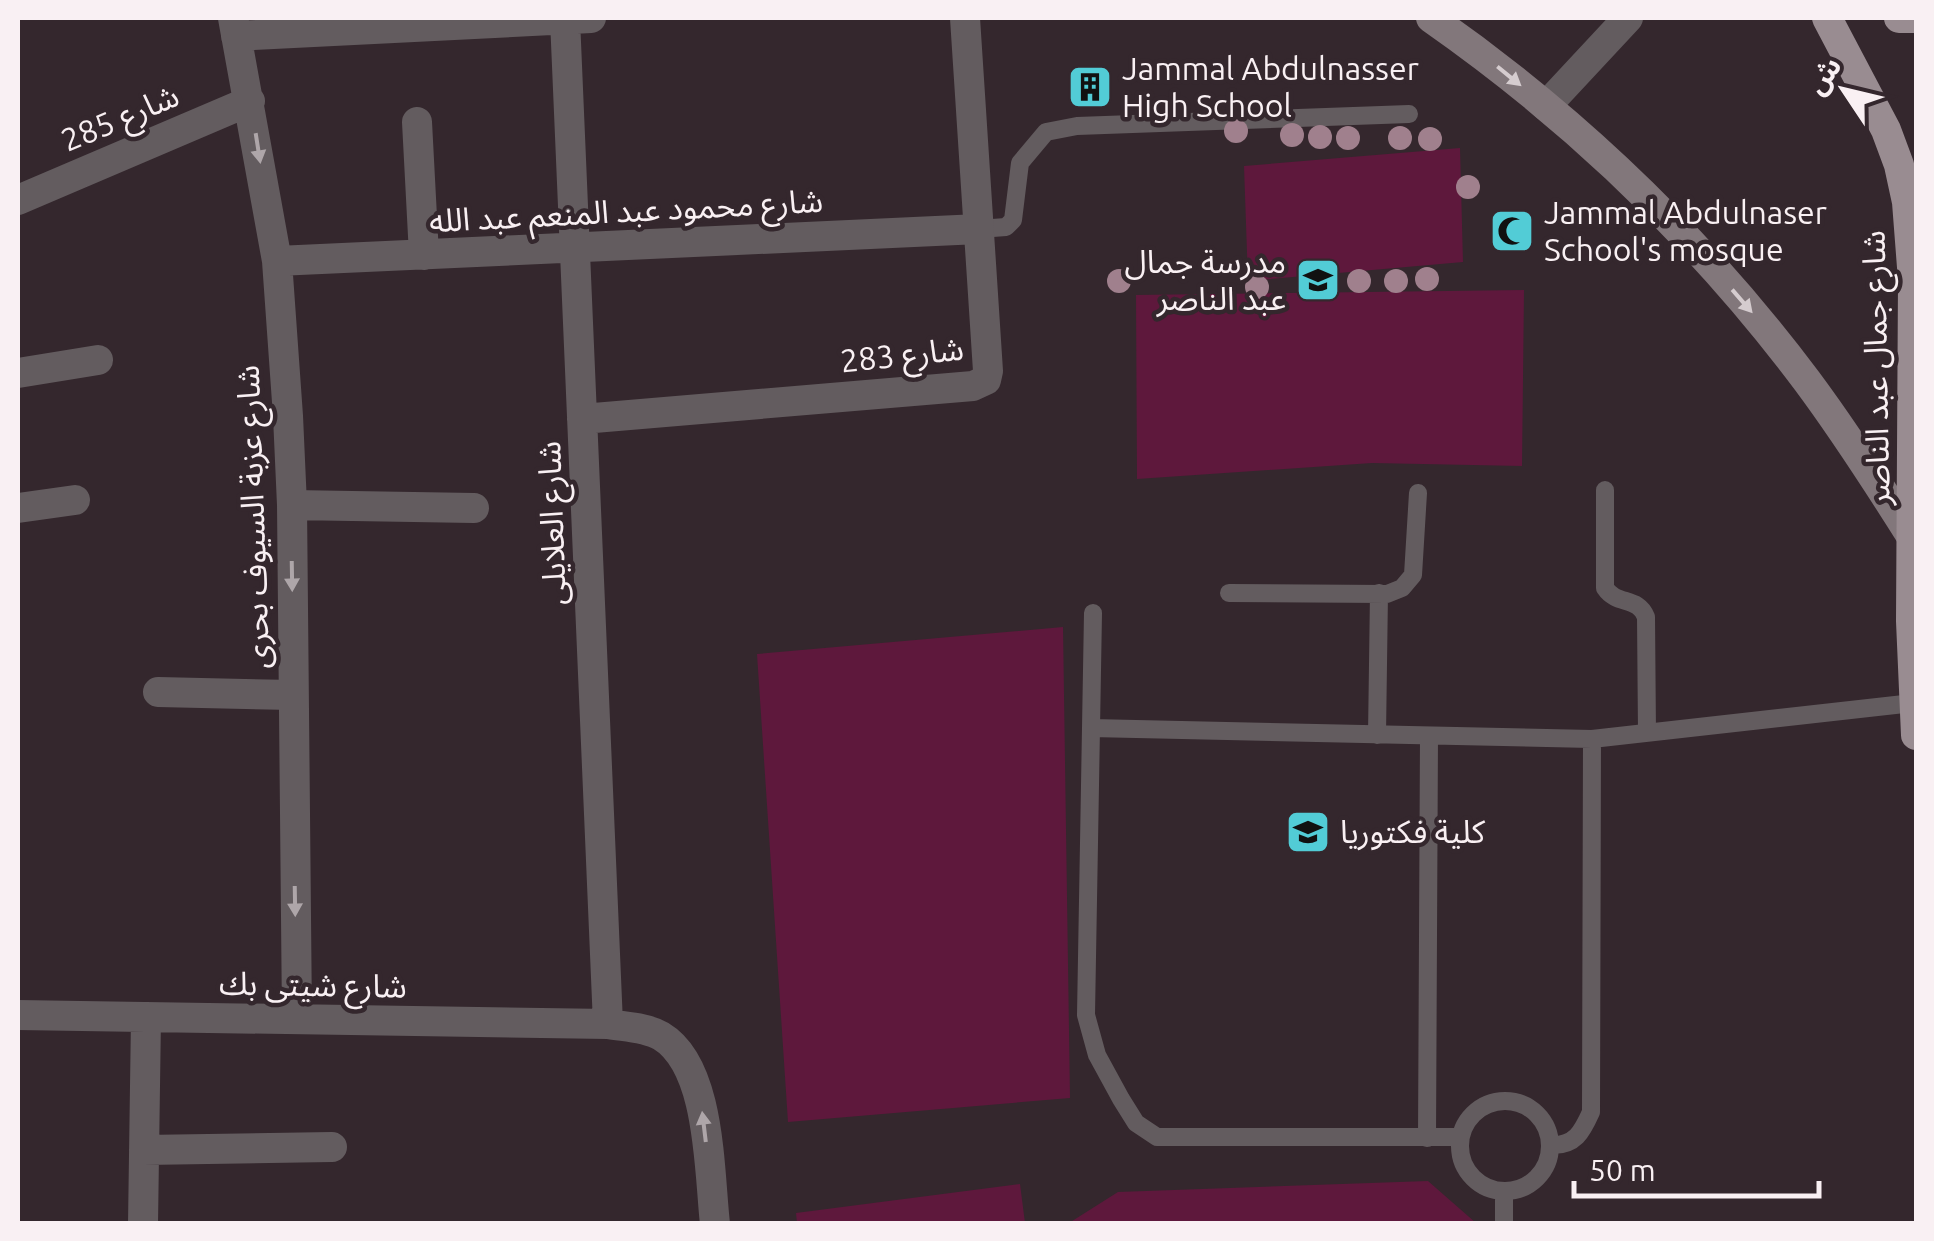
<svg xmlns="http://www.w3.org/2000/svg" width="1934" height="1241" font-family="Ubuntu,'Noto Sans Arabic',sans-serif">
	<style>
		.green { fill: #5e183c }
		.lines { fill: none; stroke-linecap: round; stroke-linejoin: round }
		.lane { stroke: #635c5f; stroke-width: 18 }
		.street { stroke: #635c5f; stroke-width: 30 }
		.secondary { stroke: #82777b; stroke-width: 30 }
		.primary { stroke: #998c91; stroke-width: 30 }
		.tree { fill: #a0808d }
		.oneway { fill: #d5cccf }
		.oneway2 { fill: #aea6a9 }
		.labels { text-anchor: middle; stroke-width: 9; stroke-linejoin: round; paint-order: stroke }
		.poi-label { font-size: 32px; fill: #f9f0f3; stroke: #34272d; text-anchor: start }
		.street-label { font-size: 32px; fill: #f9f0f3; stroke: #34272d }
	</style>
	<rect width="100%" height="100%" fill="#34272d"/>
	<!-- green -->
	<path class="green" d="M1460 148 1463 262 1248 281 1244 166Z
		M1524 290 1522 466 1372 463 1137 479 1136 295Z
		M1063 627 1070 1098 788 1122 757 654Z
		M1428 1181 1476 1223H1069L1118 1192Z
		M1020 1184 1025 1223H797L796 1213Z"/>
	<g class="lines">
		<!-- lane -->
		<path class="lane" d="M979 229 1006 227 1013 220 1020 163 1046 132 1077 126 1409 114
			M1605 490V588C1617 606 1638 596 1646 617L1647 733
			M1229 593 1387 594 1402 588 1413 575 1418 493
			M1093 613 1086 1015 1097 1055 1121 1099 1136 1123 1157 1137H1460
			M1091 728 1592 739 1913 703
			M1377 735 1379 593
			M1460 1146a45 45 0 1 1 90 0a45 45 0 1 1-90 0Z
			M1427 1138 1429 736
			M1551 1145C1575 1146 1582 1132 1591 1112L1592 739
			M1504 1224V1192"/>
		<!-- street -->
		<path class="street" d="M233 18 277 261 288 416 292 505 297 1019
			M565 19 608 1024
			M236 36 591 18
			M1546 106 1628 18
			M417 122 424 255
			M18 200 250 101
			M277 261 979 229
			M18 373 98 360
			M582 419 973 386 986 380 988 371 965 18
			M292 505 474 508
			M18 508 75 500
			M158 692 293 695
			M18 1015 608 1024C625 1027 645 1027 661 1036 711 1066 709 1171 715 1224
			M144 1150 332 1147
			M143 1224 146 1017"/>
		<!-- secondary -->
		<path class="secondary" d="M1431 18C1574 118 1702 241 1807 381 1845 432 1879 485 1913 539"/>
		<!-- primary -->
		<path class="primary" d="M1827 18 1886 130 1899 165 1907 202 1913 280 1911 621 1916 735
			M1899 18H1916"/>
	</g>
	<!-- trees -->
	<g class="tree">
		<circle cx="1236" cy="131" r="12"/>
		<circle cx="1292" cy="135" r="12"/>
		<circle cx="1320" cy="137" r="12"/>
		<circle cx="1348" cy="138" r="12"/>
		<circle cx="1400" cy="138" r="12"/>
		<circle cx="1430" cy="139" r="12"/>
		<circle cx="1468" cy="187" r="12"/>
		<circle cx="1427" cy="279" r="12"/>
		<circle cx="1119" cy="281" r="12"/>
		<circle cx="1359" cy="281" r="12"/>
		<circle cx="1396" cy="281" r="12"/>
		<circle cx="1325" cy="284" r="12"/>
		<circle cx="1257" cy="287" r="12"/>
	</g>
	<!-- one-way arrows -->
	<defs><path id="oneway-solid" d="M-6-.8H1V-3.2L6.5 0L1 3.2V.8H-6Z" transform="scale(2.5)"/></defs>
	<g class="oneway">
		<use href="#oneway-solid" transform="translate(1509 76) rotate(39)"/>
		<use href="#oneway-solid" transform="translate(1742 301) rotate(49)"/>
	</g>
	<g class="oneway2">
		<use href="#oneway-solid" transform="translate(258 148) rotate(81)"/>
		<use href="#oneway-solid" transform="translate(292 576) rotate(89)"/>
		<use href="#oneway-solid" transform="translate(295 901) rotate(89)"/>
		<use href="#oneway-solid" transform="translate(704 1127) rotate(-97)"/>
	</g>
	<!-- icons -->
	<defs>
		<symbol id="building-square" viewBox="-11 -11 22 22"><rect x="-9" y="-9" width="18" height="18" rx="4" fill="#52ccd6" stroke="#34272d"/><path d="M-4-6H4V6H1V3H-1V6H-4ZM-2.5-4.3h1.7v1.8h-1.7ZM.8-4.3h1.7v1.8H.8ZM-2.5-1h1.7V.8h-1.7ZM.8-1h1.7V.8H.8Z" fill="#111"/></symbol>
		<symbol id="mosque-square" viewBox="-11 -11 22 22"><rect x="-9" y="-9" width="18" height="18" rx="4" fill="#52ccd6" stroke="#34272d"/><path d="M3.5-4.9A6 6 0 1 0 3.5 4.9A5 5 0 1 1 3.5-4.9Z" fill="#111"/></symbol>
		<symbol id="school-square" viewBox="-11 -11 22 22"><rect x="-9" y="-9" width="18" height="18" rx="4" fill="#52ccd6" stroke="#34272d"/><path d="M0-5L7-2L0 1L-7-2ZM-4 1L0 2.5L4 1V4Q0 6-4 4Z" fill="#111"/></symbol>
	</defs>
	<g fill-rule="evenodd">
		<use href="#building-square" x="1065" y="62" width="50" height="50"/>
		<use href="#mosque-square" x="1487" y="206" width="50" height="50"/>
		<use href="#school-square" x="1293" y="255" width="50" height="50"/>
		<use href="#school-square" x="1283" y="807" width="50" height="50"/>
	</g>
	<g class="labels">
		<!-- poi labels -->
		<g class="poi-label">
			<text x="1122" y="80">Jammal Abdulnasser<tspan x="1122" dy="37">High School</tspan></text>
			<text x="1544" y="224">Jammal Abdulnaser<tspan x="1544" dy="37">School's mosque</tspan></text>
			<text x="1286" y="273" text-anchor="end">مدرسة جمال<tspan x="1286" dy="37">عبد الناصر</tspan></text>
			<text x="1340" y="843">كلية فكتوريا</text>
		</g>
		<!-- street labels -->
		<g class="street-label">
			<text transform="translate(120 118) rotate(-23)" y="11">شارع 285</text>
			<text transform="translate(626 211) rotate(-3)" y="11">شارع محمود عبد المنعم عبد الله</text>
			<text transform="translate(902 355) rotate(-6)" y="11">شارع 283</text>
			<text transform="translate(1876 368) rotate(-91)" y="11">شارع جمال عبد الناصر</text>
			<text transform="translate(253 517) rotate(-92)" y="11">شارع عزبة السيوف بحرى</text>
			<text transform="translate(552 523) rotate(-92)" y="11">شارع العلايلى</text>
			<text transform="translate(313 985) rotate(1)" y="11">شارع شيتى بك</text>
		</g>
	</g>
	<!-- border -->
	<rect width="1934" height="1241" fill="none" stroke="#f9f0f3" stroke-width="40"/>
	<!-- north arrow -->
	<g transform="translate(1844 90) rotate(305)" stroke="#34272d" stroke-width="8" paint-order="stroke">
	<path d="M0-8L18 38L0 25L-18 38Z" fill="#f9f0f3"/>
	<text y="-15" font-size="28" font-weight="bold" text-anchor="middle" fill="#f9f0f3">ش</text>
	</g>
	<!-- scale -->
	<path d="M1574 1181v15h245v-15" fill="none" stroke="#f9f0f3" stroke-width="5"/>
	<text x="1589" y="1181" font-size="30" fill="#f9f0f3" stroke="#34272d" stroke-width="8" paint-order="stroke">50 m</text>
</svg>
